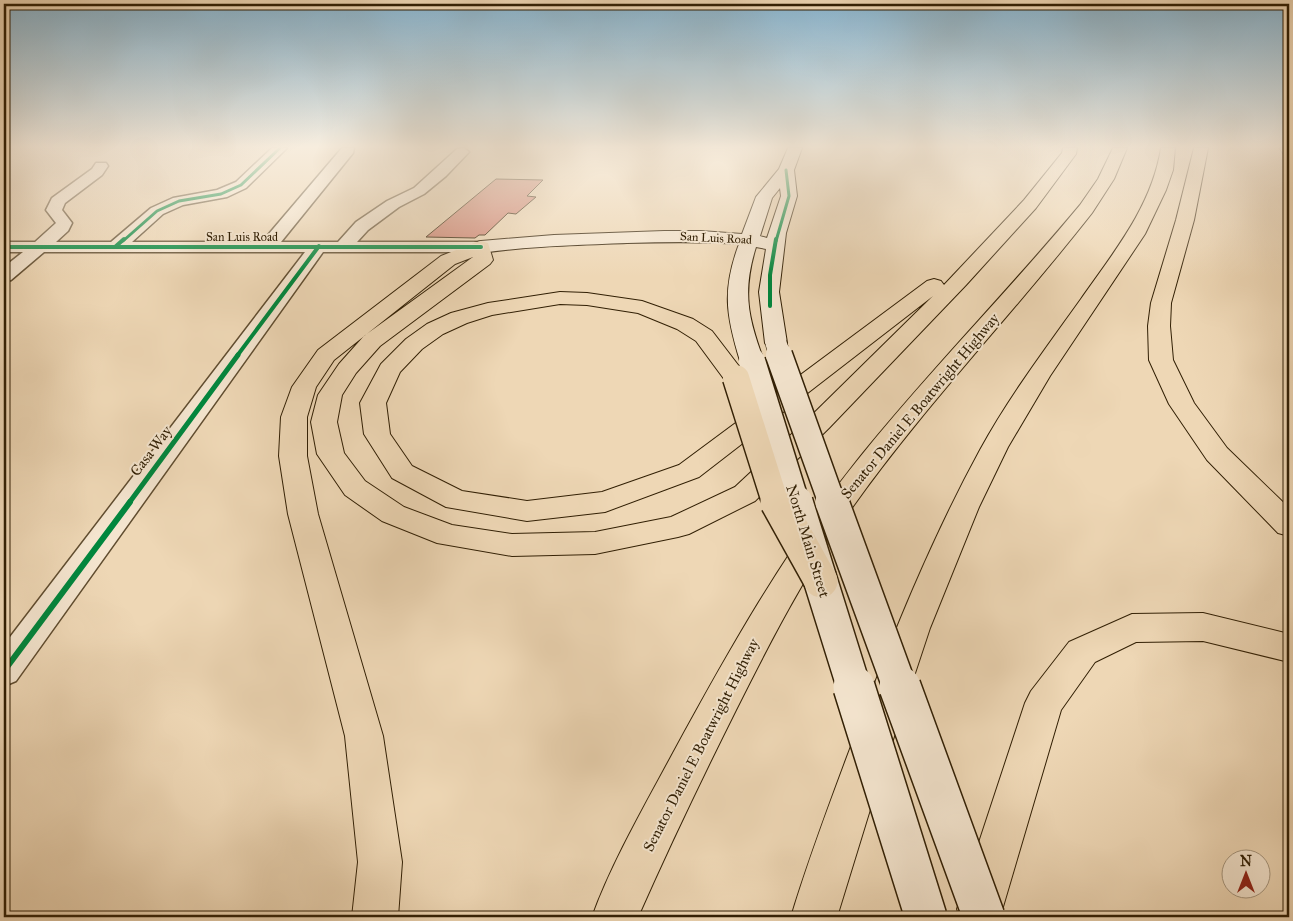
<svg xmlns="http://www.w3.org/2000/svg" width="1293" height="921" font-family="'IM FELL Great Primer',serif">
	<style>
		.building { fill: #d68b7a; stroke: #311f04 }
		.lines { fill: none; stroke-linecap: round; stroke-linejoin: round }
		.street-casing { stroke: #604d30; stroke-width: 3 }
		.secondary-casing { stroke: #311f04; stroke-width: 2 }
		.highway-casing { stroke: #311f04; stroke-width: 2 }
		.street { fill: #f4e5cf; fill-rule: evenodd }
		.secondary { fill: #f4e5cf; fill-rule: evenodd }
		.highway { fill: #eed7b5; fill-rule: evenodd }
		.rail-casing { stroke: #311f04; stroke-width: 4 }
		.rail { stroke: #f4e5cf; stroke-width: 2.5; stroke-dasharray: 7; stroke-linecap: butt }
		.secondary-bridge-far3-casing { stroke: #311f04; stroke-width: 22; stroke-linecap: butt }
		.secondary-bridge-far2-casing { stroke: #311f04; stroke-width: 29; stroke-linecap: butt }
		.secondary-bridge-far1-casing { stroke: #311f04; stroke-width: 36; stroke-linecap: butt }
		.secondary-bridge-casing { stroke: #311f04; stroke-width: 44; stroke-linecap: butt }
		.highway-bridge-far1-casing { stroke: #311f04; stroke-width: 29; stroke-linecap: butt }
		.highway-bridge-casing { stroke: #311f04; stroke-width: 36; stroke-linecap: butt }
		.secondary-bridge-far3 { stroke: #f4e5cf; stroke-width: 21 }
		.secondary-bridge-far2 { stroke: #f4e5cf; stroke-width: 26 }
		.secondary-bridge-far1 { stroke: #f4e5cf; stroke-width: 33 }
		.secondary-bridge { stroke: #f4e5cf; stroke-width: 41 }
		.highway-bridge-far1 { stroke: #eed7b5; stroke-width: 26 }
		.highway-bridge { stroke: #eed7b5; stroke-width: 33 }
		.cycleway-far3-casing { stroke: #f4e5cf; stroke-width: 5 }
		.cycleway-far2-casing { stroke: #f4e5cf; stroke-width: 6 }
		.cycleway-far1-casing { stroke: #f4e5cf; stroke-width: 8 }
		.cycleway-casing { stroke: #f4e5cf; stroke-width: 9 }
		.cycleway-far3 { stroke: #00873e; stroke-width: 3 }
		.cycleway-far2 { stroke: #00873e; stroke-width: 4 }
		.cycleway-far1 { stroke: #00873e; stroke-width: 5 }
		.cycleway { stroke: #00873e; stroke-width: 6 }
		.labels { text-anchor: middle; stroke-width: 4; stroke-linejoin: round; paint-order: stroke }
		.far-street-label { font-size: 12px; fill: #311f04; stroke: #f4e5cf }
		.street-label { font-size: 15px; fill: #311f04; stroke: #f4e5cf }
	</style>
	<rect width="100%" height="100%" fill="#eed7b5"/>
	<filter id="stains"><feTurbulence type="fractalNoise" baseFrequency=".004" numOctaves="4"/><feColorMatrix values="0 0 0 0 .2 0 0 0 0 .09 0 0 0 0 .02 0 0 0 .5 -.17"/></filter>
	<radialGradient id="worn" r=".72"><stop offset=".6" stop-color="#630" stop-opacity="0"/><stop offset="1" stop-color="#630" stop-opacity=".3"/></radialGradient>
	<!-- building -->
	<path class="building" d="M496 179 543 180 527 196 536 197 516 214 508 213 485 235H479L475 238 426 237Z"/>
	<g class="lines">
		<defs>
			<path id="street" d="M272 148H287L246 188 227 197 183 205 163 214 132 242H262L342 148H354L353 153 281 242H338L356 222 387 201 414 188 457 149 464 148 469 152 446 176 424 194 399 207 368 230 357 242H481L487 243 490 247 487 251 481 252H323L16 681 4 686V645L305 252H44L11 280 4 282V267L23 252H4V242H35L56 223 46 210 52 198 92 169 96 163H106L108 166 102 175 65 203 62 210 72 223 68 231 56 242H111L151 208 173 198 217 190 236 182Z"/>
			<path id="secondary" d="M788 148H802L794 170 797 196 786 233 779 292 787 343 784 348 776 350 768 348 765 343 759 292 766 249 756 247C742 292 748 318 764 361L760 366 752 368 744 366 740 361C726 315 722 290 739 244 701 241 664 242 627 243 578 245 530 246 481 253L474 251 472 247 474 243 481 241 554 235 664 231H701L742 234 756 197 779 169ZM780 188 781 196 767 238 760 236 772 198Z"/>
			<path id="highway" d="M1063 148H1077L1076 154 1036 208 966 285 829 428 755 501 689 534 678 537 595 554 512 556 437 543 382 521 345 495 317 454 311 422 318 395 339 364 364 336 473 257 455 264 334 360 316 387 307 417V456L318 514 383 736 402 862 398 917H352L358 862 345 736 288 514 279 456 281 417 292 387 318 350 441 256 474 243 481 241 488 243 493 260 490 264 380 346 356 373 342 395 337 422 344 453 365 481 404 507 452 525 512 534 595 532 671 517 735 487 811 416 933 296 699 477 605 512 527 521 446 507 392 478 364 434 360 403 381 364 406 339 427 324 451 313 488 303 560 292 587 293 642 301 693 319 712 331 748 378 745 383 736 385 727 383 696 341 677 329 638 313 587 305 560 304 492 315 467 323 443 334 422 349 400 372 386 403 390 434 412 466 462 491 527 501 602 492 679 465 927 281 934 279 941 281 944 285 1024 200 1062 153Z
				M1113 148H1127L1114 179 1092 213C1013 314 923 407 849 512 805 574 770 642 736 710 702 778 669 847 638 917H592C612 862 645 805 673 753 728 652 784 552 856 462 927 373 1007 293 1080 205L1098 179Z
				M1161 148H1175L1173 170 1166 190 1145 234 1050 376 1008 447 979 507 930 628 873 800 837 917H791C810 854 834 792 857 730 893 634 931 540 980 450 1009 397 1046 348 1081 299 1114 252 1152 206 1161 148Z
				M1194 148H1208L1194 220 1171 303 1170 326 1173 360 1194 403 1227 448 1289 508V536L1278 533 1207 460 1169 404 1149 360 1148 326 1151 303 1176 220Z
				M1203 613 1289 634V662L1203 641 1136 642 1095 662 1061 710 1000 917H960L957 909 1025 703 1031 691 1069 642 1132 614Z"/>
		</defs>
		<!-- street casing -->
		<use href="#street" class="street-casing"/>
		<!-- secondary casing -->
		<use href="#secondary" class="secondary-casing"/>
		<!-- highway casing -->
		<use href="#highway" class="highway-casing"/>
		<!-- street -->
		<use href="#street" class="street"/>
		<!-- secondary -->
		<use href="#secondary" class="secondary"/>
		<!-- highway -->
		<use href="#highway" class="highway"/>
		<defs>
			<path id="rail" d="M1281 148 1289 161"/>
		</defs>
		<!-- rail casing -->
		<use href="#rail" class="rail-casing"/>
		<!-- rail -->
		<use href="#rail" class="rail"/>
		<defs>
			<path id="secondary-bridge-far3" d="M776 343 780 356"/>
			<path id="secondary-bridge-far2" d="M779 355 832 503
				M752 361 796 503"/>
			<path id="secondary-bridge-far1" d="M796 502 854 688
				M832 502 900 688"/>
			<path id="secondary-bridge" d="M854 687 926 917
				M900 687 984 917"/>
			<path id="highway-bridge-far1" d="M736 378 773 495 777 503"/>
			<path id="highway-bridge" d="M777 502 821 581"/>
		</defs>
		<!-- secondary-bridge-far3 casing -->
		<use href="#secondary-bridge-far3" class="secondary-bridge-far3-casing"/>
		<!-- secondary-bridge-far2 casing -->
		<use href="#secondary-bridge-far2" class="secondary-bridge-far2-casing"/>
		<!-- secondary-bridge-far1 casing -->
		<use href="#secondary-bridge-far1" class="secondary-bridge-far1-casing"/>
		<!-- secondary-bridge casing -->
		<use href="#secondary-bridge" class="secondary-bridge-casing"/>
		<!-- highway-bridge-far1 casing -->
		<use href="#highway-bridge-far1" class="highway-bridge-far1-casing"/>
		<!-- highway-bridge casing -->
		<use href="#highway-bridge" class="highway-bridge-casing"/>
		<!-- secondary-bridge-far3 -->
		<use href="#secondary-bridge-far3" class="secondary-bridge-far3"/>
		<!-- secondary-bridge-far2 -->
		<use href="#secondary-bridge-far2" class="secondary-bridge-far2"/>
		<!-- secondary-bridge-far1 -->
		<use href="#secondary-bridge-far1" class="secondary-bridge-far1"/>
		<!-- secondary-bridge -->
		<use href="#secondary-bridge" class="secondary-bridge"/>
		<!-- highway-bridge-far1 -->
		<use href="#highway-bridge-far1" class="highway-bridge-far1"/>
		<!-- highway-bridge -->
		<use href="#highway-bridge" class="highway-bridge"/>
		<defs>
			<path id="cycleway-far3" d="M123 241 157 211 179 201 221 194 241 185 280 148
				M776 241 789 196 786 170"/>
			<path id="cycleway-far2" d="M4 247H481
				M115 247 124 239
				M770 306V275L776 239
				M237 356 319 246"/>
			<path id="cycleway-far1" d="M129 503 238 355"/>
			<path id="cycleway" d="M4 671 130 502"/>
		</defs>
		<!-- cycleway-far3 casing -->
		<use href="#cycleway-far3" class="cycleway-far3-casing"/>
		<!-- cycleway-far2 casing -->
		<use href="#cycleway-far2" class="cycleway-far2-casing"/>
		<!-- cycleway-far1 casing -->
		<use href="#cycleway-far1" class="cycleway-far1-casing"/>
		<!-- cycleway casing -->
		<use href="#cycleway" class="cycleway-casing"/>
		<!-- cycleway-far3 -->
		<use href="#cycleway-far3" class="cycleway-far3"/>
		<!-- cycleway-far2 -->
		<use href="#cycleway-far2" class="cycleway-far2"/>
		<!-- cycleway-far1 -->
		<use href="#cycleway-far1" class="cycleway-far1"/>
		<!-- cycleway -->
		<use href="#cycleway" class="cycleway"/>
	</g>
	<!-- sky -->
	<linearGradient id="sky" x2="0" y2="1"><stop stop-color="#88b6d2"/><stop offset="0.53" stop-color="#f7edde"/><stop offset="1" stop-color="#f7edde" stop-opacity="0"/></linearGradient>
	<rect width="1293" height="277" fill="url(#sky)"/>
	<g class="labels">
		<!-- far-street labels -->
		<g class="far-street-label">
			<text x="242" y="241">San Luis Road</text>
			<text transform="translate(716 238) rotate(3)" y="4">San Luis Road</text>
		</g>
		<!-- street labels -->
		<g class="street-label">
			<text transform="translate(920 406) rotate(-50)" y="5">Senator Daniel E Boatwright Highway</text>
			<text transform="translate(151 451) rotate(-53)" y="5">Casa Way</text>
			<text transform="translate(808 541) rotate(73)" y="5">North Main Street</text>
			<text transform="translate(701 745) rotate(-63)" y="5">Senator Daniel E Boatwright Highway</text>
		</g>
	</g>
	<!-- margin -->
	<rect width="1293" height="921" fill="none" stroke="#eed7b5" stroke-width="20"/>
	<rect x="5" y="5" width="1283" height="911" fill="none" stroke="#311f04" stroke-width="2.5"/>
	<rect x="10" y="10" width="1273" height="901" fill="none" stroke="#311f04"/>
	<!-- north arrow -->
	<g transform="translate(1246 874)"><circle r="24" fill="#f4e5cf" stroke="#a6967e"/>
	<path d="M0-4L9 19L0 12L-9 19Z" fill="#8f2418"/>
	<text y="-8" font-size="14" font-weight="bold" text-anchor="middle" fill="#311f04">N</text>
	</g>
	<rect width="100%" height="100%" filter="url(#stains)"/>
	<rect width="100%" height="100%" fill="url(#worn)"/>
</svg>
